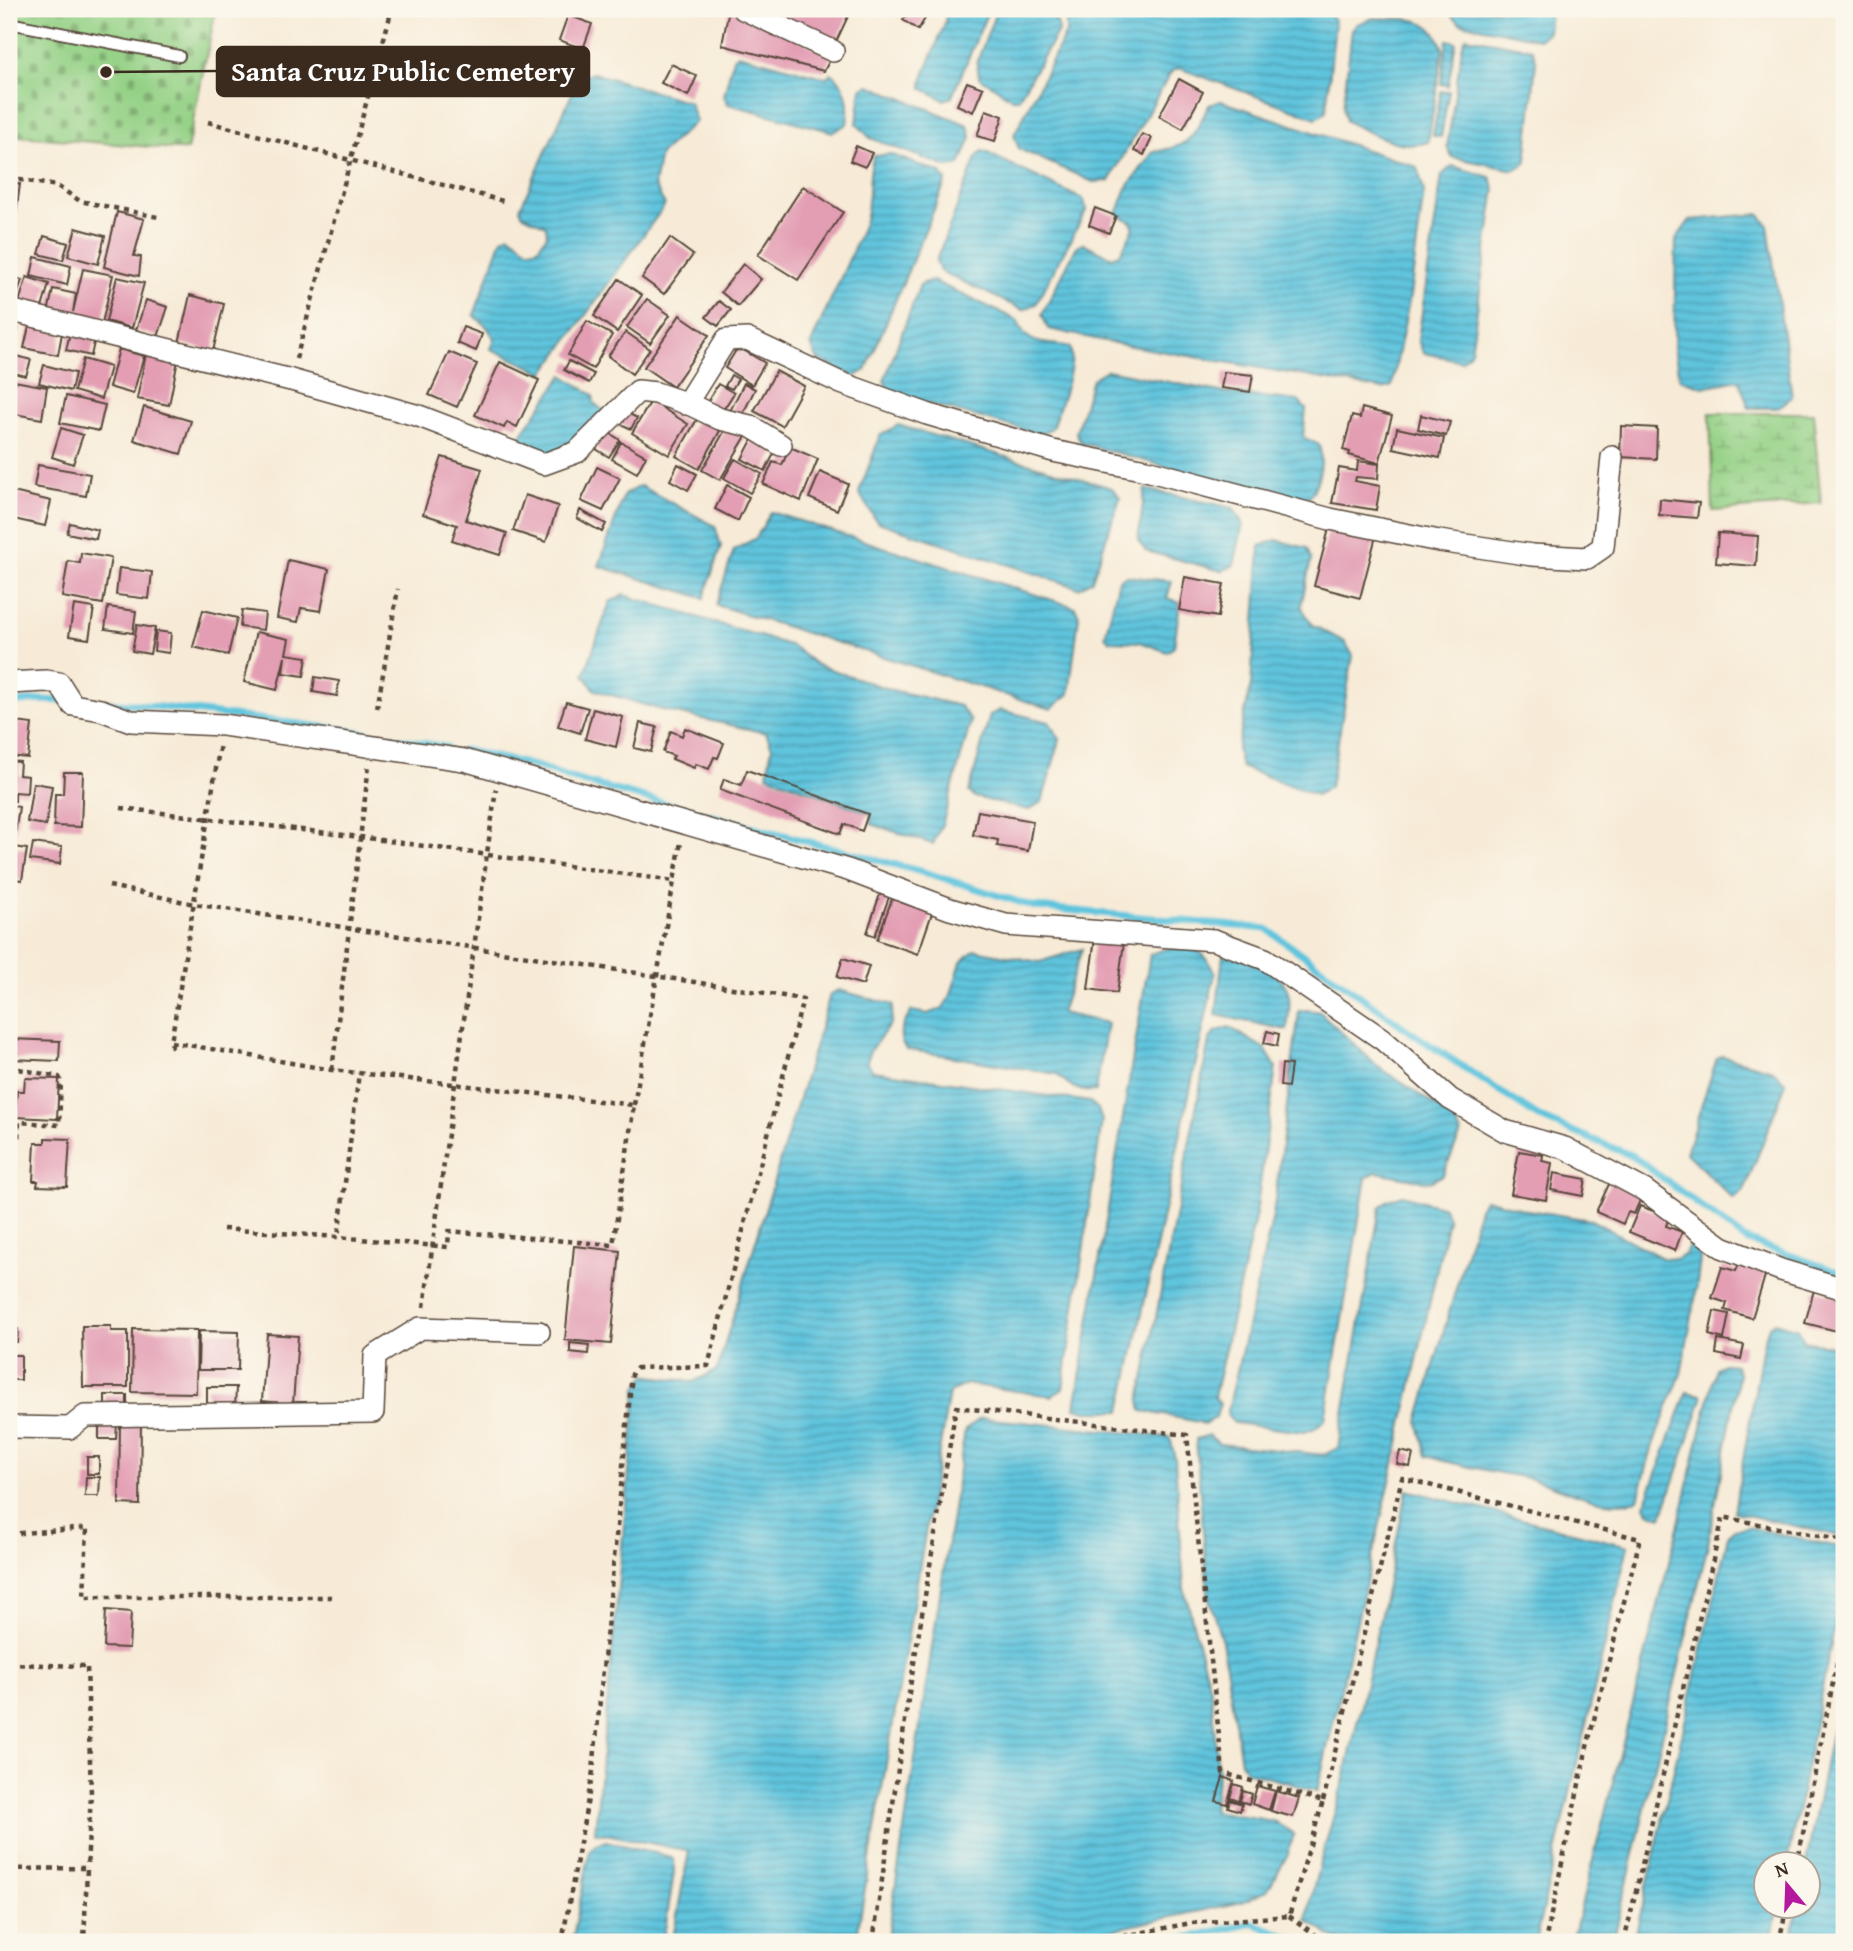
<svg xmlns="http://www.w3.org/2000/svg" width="1853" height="1951" font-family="'Gentium Book Plus',serif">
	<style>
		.wetland { fill: url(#wetland-marsh); stroke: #687e52; stroke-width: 2 }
		.cemetery { fill: url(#cemetery-stones); stroke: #687e52; stroke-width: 2 }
		.water { fill: url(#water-rules); stroke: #4d777e; stroke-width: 2 }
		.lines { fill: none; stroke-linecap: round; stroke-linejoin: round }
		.stream { stroke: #5fc4dd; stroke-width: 7 }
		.building { fill: #e39eb4 }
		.lane-casing { stroke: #57473a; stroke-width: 14 }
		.street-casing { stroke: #57473a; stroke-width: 24 }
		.path { stroke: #57473a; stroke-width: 4.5; stroke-dasharray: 5 5; stroke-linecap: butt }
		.lane { stroke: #fff; stroke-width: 10 }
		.street { stroke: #fff; stroke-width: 21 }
		.leader { fill: none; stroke: #3b2a1e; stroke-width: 2.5 }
		.callout-dot { fill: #3b2a1e; stroke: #fbf7ec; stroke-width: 2.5 }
		.callout { fill: #3b2a1e; stroke: #3b2a1e; stroke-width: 2.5 }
		.callout-label { font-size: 28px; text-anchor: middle; font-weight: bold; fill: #fff }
	</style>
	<defs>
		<pattern id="wetland-marsh" width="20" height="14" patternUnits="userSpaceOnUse" patternTransform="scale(1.75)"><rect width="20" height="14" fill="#94d186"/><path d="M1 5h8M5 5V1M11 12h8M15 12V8" fill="none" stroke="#7aaa6d"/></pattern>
		<pattern id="cemetery-stones" width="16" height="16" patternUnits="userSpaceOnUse" patternTransform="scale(1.75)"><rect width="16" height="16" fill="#94d186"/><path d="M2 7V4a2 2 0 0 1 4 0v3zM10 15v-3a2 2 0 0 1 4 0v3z" fill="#7aaa6d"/></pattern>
		<pattern id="water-rules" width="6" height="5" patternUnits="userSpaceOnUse" patternTransform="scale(1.75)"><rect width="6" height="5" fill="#5fc4dd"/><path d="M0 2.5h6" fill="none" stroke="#509fb3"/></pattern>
	</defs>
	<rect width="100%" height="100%" fill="#fbf7ec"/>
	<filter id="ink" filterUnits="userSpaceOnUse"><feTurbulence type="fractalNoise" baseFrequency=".0143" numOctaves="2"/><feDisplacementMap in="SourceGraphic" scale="14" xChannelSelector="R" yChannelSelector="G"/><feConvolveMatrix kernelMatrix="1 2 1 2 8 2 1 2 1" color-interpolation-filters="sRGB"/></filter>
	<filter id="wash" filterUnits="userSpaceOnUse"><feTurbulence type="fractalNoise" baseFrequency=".00686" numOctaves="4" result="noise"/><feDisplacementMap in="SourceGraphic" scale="28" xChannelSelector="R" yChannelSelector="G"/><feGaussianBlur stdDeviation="1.57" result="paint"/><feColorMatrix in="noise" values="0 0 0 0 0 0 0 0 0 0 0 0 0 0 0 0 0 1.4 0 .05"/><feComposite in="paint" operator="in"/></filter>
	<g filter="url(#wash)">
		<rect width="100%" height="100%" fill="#f7ebd7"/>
		<!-- wetland -->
		<path class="wetland" d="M1710 413H1813L1821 503 1713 511Z"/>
		<!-- cemetery -->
		<path class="cemetery" d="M9 9H216L187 150 9 135Z"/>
		<!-- water -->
		<path class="water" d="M941 9H989L952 97 944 100 922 88 923 78 945 23 946 18Z
			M997 9H1046L1056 19 1059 30 1018 99H1013L979 77 977 62Z
			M1055 9 1327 10 1335 22 1326 112 1316 118 1179 68 1171 72 1109 181 1093 182 1019 149 1014 135 1066 33V20Z
			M1449 9H1550L1548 32 1539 39 1460 23 1449 12Z
			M1373 18C1405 20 1431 12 1443 49L1428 142C1403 151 1369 133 1346 121L1343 108 1352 29 1357 24Z
			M1466 37 1532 49 1536 61 1526 163 1514 170 1452 157 1447 147 1462 47Z
			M1447 40 1456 42 1448 86 1441 84Z
			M738 54 826 78 831 73C848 85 850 105 847 124L833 132 728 104 724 96 733 58Z
			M593 73 689 102 696 121 660 154 654 185 665 205 544 373 491 349 495 339 487 327 474 315 502 239 509 235 530 250 538 248 547 235 546 226 522 214 520 208 579 78Z
			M869 85 968 125 971 137 960 165 947 167 870 138 857 124 861 89Z
			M1441 91H1449L1441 137 1433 136Z
			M1221 101 1417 167 1424 191 1410 296 1392 386 1383 389 1119 344 1048 329 1042 314 1077 246 1083 243 1111 257 1120 254 1134 228 1131 222 1117 214 1127 188 1153 152C1192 146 1192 138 1209 105Z
			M983 151 1082 199 1087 209 1036 304 1023 310 940 271 936 261 976 158Z
			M890 154 941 173 946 181 866 370 854 377 817 359 811 344C828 303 850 262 865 220 871 202 867 169 874 156Z
			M1452 166 1490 177 1495 189 1471 351 1462 361 1423 353 1418 340 1442 175Z
			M1759 214 1768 225 1792 397 1777 408H1749L1739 380 1703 387 1680 379 1674 350 1676 239 1690 220Z
			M931 280 1017 320C1028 349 1046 341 1070 347 1077 365 1058 409 1052 428L1040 434 890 393 884 381 920 285Z
			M1107 370 1220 392 1298 401 1306 409 1303 437 1319 445C1325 464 1317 491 1303 505L1081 443 1076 433 1092 379Z
			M563 375 593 395 594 403 605 412 569 446 546 454 519 438Z
			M898 425 1112 488 1120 498 1092 580 1079 588 877 522 859 493 880 436Z
			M640 486 715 526 721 546 704 598 599 566 624 495Z
			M1145 489 1233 508 1243 524 1234 565 1222 571 1146 551 1138 540Z
			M771 512 1075 607 1079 616 1069 694 1051 709 716 605 734 550 756 538Z
			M1276 540 1307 548 1311 560 1301 606 1312 625 1345 642 1353 656 1330 787 1316 795 1241 767 1237 749 1251 685 1260 546Z
			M1125 576 1172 581 1167 598 1180 603 1174 647 1167 652 1140 642 1110 641 1105 636 1119 580Z
			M624 595 792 646 815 664 888 689 960 706 971 721 943 822 933 844 871 824V814L767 775 772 747 766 733 658 709 595 690 584 675 610 602Z
			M1000 710 1049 722 1060 739 1042 802 1028 810 975 797 969 792 990 715Z
			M1172 947C1196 947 1206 951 1215 974L1121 1411H1087L1075 1408 1150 954Z
			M1082 949 1061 1013 1107 1023 1096 1091C1079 1093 1069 1086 1057 1074L906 1049C895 1034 903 1025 912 1011L927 1014 942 1009 950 997 961 962 975 950 1039 962Z
			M1232 953C1247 959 1276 970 1285 985 1293 997 1288 1017 1287 1030L1216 1015 1223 955Z
			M838 990 893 1005 891 1023 870 1051 867 1062 873 1071 1090 1102 1098 1109 1102 1121 1063 1389 1052 1396 966 1384 949 1393 857 1936 850 1942H672L689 1851 595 1832 637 1387 645 1375 693 1382 717 1370 830 995Z
			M1308 1010 1320 1012 1376 1065 1452 1117 1461 1133 1443 1175 1430 1182 1376 1172 1366 1178 1325 1419 1315 1428 1304 1432 1234 1423 1227 1414 1273 1216 1299 1011Z
			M1229 1027 1265 1049 1276 1067 1256 1214 1214 1397 1220 1404 1216 1417 1204 1425 1199 1422 1142 1411 1140 1400 1209 1041 1215 1032Z
			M1722 1056 1773 1070 1786 1083 1744 1191 1733 1199 1686 1153 1717 1058Z
			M1402 1195 1444 1207 1448 1219 1398 1447 1317 1791 1246 1771 1241 1762 1222 1641 1208 1595 1196 1439 1209 1435 1219 1444 1324 1455 1338 1448 1380 1207 1388 1200Z
			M1485 1199 1527 1210 1591 1220 1662 1258 1676 1259 1685 1254 1691 1243 1701 1251 1695 1300 1681 1374 1653 1445 1638 1499C1603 1513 1563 1485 1528 1478 1492 1471 1462 1467 1427 1456L1418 1421 1479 1208Z
			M1775 1322 1798 1329 1804 1341 1844 1348V1537L1734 1512 1763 1345 1769 1326Z
			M1724 1364 1735 1365 1739 1374 1708 1544 1613 1942H1572L1676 1535 1716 1368Z
			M1687 1392 1701 1395 1702 1399 1662 1517 1648 1512 1645 1505Z
			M981 1418 1170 1437 1175 1459 1184 1588 1211 1693 1218 1770 1213 1811 1273 1821 1294 1834 1288 1854 1267 1891 1242 1902 1055 1942H887L965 1430Z
			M1407 1490 1628 1546 1535 1942H1341L1307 1921C1315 1870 1334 1821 1346 1771 1368 1678 1387 1584 1407 1490Z
			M1748 1527 1838 1547 1844 1554V1580L1787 1863 1766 1864V1906H1778L1771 1942H1634L1728 1536 1734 1529Z
			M1844 1668V1942H1790L1798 1906H1808L1806 1863Z
			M606 1841 671 1857 674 1861V1873L663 1942H572L590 1850 597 1844Z"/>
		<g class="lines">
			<!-- stream -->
			<path class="stream" d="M9 703 40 700 67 701
				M104 703 135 704 340 729 446 747
				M464 750 539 767 573 779 930 874 1035 907 1267 929 1409 1031 1540 1118 1633 1156 1746 1240 1844 1274
				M1169 1942 1253 1923 1291 1938 1295 1942"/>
		</g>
		<g id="blocks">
			<!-- building -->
			<path class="building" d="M729 9H734L832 56 824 71 722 45Z
				M770 9H850L851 10 835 44 768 13Z
				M910 9 926 17 918 30 903 20Z
				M568 15 592 24 583 49 559 40Z
				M671 64 697 76 688 96 661 83Z
				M1179 79 1203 92 1183 129 1159 116Z
				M967 82 983 88 973 112 957 105Z
				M986 110 1003 116 995 141 977 136Z
				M1142 134 1152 138 1144 155 1134 151Z
				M856 146 872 153 865 167 850 161Z
				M9 183 20 184 15 222 9 221Z
				M803 186 843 212 798 280 758 255Z
				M1095 208 1116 216 1109 233 1089 225Z
				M117 212 144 219 134 256 141 257 139 276 104 267Z
				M76 228 105 236 98 264 68 256Z
				M44 236 68 243 63 260 39 254Z
				M670 238 693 255 664 294 642 278Z
				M35 257 71 266 67 285 31 276Z
				M743 264 761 279 738 306 721 292Z
				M83 269 113 275 102 323 48 313 53 289 76 294 73 312Z
				M9 275 22 280 14 304 9 303Z
				M27 277 49 284 42 308 19 302Z
				M117 277 144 283 132 328 106 321Z
				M619 279 642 295 617 332 594 316Z
				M190 295 224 304 213 351 179 343Z
				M647 299 670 315 650 343 627 327Z
				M146 300 168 307 158 337 136 330Z
				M719 301 731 310 718 326 706 317Z
				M680 315 709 335 673 387 644 367Z
				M587 321 612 335 593 369 568 355Z
				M30 322 63 328 58 355 24 348Z
				M9 327 18 328 16 342 9 341Z
				M463 327 482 334 476 351 457 343Z
				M626 332 650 349 632 374 608 356Z
				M70 333 95 338 91 356 66 350Z
				M738 347 765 363 752 385 725 368Z
				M119 349 144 356 133 394 109 387Z
				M147 349 179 355 169 405 137 399Z
				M449 352 477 364 457 407 429 395Z
				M10 354 31 360 26 376 9 372Z
				M83 359 110 367 101 399 74 391Z
				M569 361 594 374 589 383 564 370Z
				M500 362 539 380 517 427 507 422 504 428 475 415Z
				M44 365 75 373 71 391 39 383Z
				M776 371 804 386 782 426 754 411Z
				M1224 372 1253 375 1250 392 1221 388Z
				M731 375 738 379 732 389 725 386Z
				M9 380 47 387 42 419 9 413Z
				M744 383 755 389 741 418 729 413Z
				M718 384 734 393 720 415 705 406Z
				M66 396 105 405 99 431 60 423Z
				M651 401 688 424 669 455 632 433Z
				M144 407 191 421 181 454 134 440Z
				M1362 408 1392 416 1379 463 1349 455 1350 452 1343 450 1352 416 1360 418Z
				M626 412 637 418 631 429 619 423Z
				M700 414 722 427 699 469 676 456Z
				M1421 415 1450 422 1446 436 1418 429Z
				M728 425 746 436 720 480 702 470Z
				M1621 426 1657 428 1656 459 1620 457Z
				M61 428 83 435 73 464 52 457Z
				M1397 428 1444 438 1440 458 1393 448Z
				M607 431 620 440 609 457 596 449Z
				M753 438 776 450 765 471 742 459Z
				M621 442 646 456 637 473 612 459Z
				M790 447 818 459 801 501 763 484 773 462 782 465Z
				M442 457 482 469 466 520 507 533 500 555 452 540 457 525 423 514Z
				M735 459 762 474 750 493 724 478Z
				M1358 461 1379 464 1378 479 1356 477 1355 481 1380 486 1376 510 1332 503 1339 468 1357 471Z
				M678 464 697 474 688 490 670 480Z
				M38 465 90 474 86 496 34 487Z
				M597 467 620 478 603 511 581 501Z
				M820 472 848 484 837 510 809 498Z
				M727 485 749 497 738 521 715 509Z
				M9 491 51 501 45 526 9 518Z
				M525 495 558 506 546 542 513 531Z
				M1660 499 1699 503 1697 518 1659 515Z
				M580 510 606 524 602 532 577 518Z
				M70 523 98 530 96 539 67 533Z
				M1330 525 1376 536 1360 598 1314 586Z
				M1718 533 1758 536 1756 566 1716 563Z
				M81 553 111 558 103 604 62 597 68 561 80 563Z
				M288 560 329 569 321 611 301 608 298 622 277 618Z
				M119 568 152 572 149 599 116 595Z
				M1185 577 1224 584 1218 617 1179 610Z
				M74 605 94 608 89 639 69 636Z
				M108 607 136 611 133 633 105 629Z
				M203 610 237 618 228 655 193 647Z
				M242 610 265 613 263 630 240 627Z
				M137 625 155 628 150 654 132 651Z
				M156 631 171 633 169 653 154 651Z
				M256 632 289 639 286 654 307 657 304 676 283 673 285 657 277 690 244 682Z
				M315 677 339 681 337 696 313 692Z
				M566 702 588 708 580 733 558 726Z
				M593 709 623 717 616 747 585 739Z
				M9 721 32 724 28 758 9 756Z
				M640 723 657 727 651 752 634 748Z
				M685 728 724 743 718 758 714 757 709 769 696 764 694 768 672 759 674 756 663 752 671 731 682 736Z
				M9 761 20 762 19 775 28 776 27 793 15 792V801H9Z
				M747 770 868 814 862 831 844 824 840 834 720 790 724 779 741 785Z
				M64 772H83L81 827 54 826 55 794H63Z
				M33 783 52 786 46 825 27 822Z
				M9 805 19 807 15 834H9Z
				M978 811 1033 821 1028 851 997 846 998 840 973 835Z
				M33 843 62 847 60 864 30 860Z
				M9 846 27 849 22 880 9 878Z
				M880 894 889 897 875 936 867 933Z
				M892 899 932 913 918 954 877 940Z
				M1095 938 1124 942 1117 993 1088 989Z
				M843 958 869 966 863 985 837 977Z
				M1267 1031 1279 1034 1277 1046 1264 1043Z
				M11 1039 60 1041 59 1061 11 1059Z
				M1282 1064 1291 1065 1288 1087 1280 1086Z
				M25 1078 59 1079 57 1119 15 1117 17 1091H24Z
				M45 1138 70 1139 67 1187 37 1186 38 1181H33L35 1143H45Z
				M1519 1151 1543 1155 1542 1161 1552 1163 1546 1200 1511 1194Z
				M1554 1173 1586 1179 1583 1196 1551 1190Z
				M1610 1182 1642 1196 1634 1214 1628 1212 1623 1224 1596 1212Z
				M1640 1206 1669 1217 1666 1226 1682 1232 1675 1251 1629 1232Z
				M574 1246 620 1251 611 1344 565 1340Z
				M1739 1264 1766 1273 1752 1318 1725 1310 1727 1303 1712 1298 1722 1267 1736 1271Z
				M1814 1290 1844 1298V1320L1841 1332 1805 1323Z
				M1714 1311 1729 1314 1724 1339 1709 1335Z
				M82 1326H111V1331H128V1387H83Z
				M9 1329H18L17 1342H9Z
				M133 1329 197 1330 196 1393 132 1392Z
				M199 1331 239 1332 238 1370H198Z
				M267 1334 298 1336 293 1404 262 1401Z
				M1718 1340 1744 1345 1741 1359 1716 1354Z
				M570 1343 589 1345 588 1354 570 1352Z
				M9 1355H21V1380H9Z
				M207 1387H236L235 1410H207Z
				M105 1395H127V1410H105Z
				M120 1419H141L140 1505 119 1504Z
				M99 1423 117 1424 116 1439H99Z
				M1400 1451 1413 1454 1410 1467 1397 1464Z
				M87 1457H99V1474H87Z
				M86 1477H100L99 1496H85Z
				M106 1610 131 1612 129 1648 104 1647Z
				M1223 1777 1234 1781 1227 1804 1216 1801Z
				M1234 1784 1243 1787 1239 1801 1230 1798Z
				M1257 1786 1275 1791 1269 1810 1252 1804Z
				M1243 1791 1252 1794 1249 1804 1240 1801Z
				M1276 1791 1299 1798 1293 1817 1271 1811Z
				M1230 1800 1242 1804 1240 1811 1228 1807Z"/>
		</g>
	</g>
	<g filter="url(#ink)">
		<use href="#blocks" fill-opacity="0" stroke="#57473a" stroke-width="2"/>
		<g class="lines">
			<defs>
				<path id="lane" d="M9 23 179 56"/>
				<path id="street" d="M743 9 833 51
					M9 310 291 380 419 416 544 464 577 452 638 391 656 393 691 405 720 419 750 426 781 445
					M686 404 726 340 747 339 841 383 927 414 1053 451 1146 470 1330 519 1439 541 1532 555 1587 558 1603 547 1612 457
					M9 683 46 681 59 683 73 705 101 710 131 721 223 725 464 760 848 870 950 909 1006 925 1214 940 1265 959 1382 1039 1450 1099 1505 1131 1565 1148 1644 1190 1722 1247 1781 1270 1844 1289
					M9 1427 70 1428 85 1416 373 1412 375 1356 420 1328 539 1332"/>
			</defs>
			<!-- lane casing -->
			<use href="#lane" class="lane-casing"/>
			<!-- street casing -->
			<use href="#street" class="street-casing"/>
			<!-- path -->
			<path class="path" d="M208 122 503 201
				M9 178 57 186 80 201 158 217
				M296 359 392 9
				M377 708 398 589
				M121 808 360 837 674 881
				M109 886 194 904 803 999 708 1366 637 1368 632 1374 593 1771 562 1942
				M171 1042 332 1070 634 1105 613 1245 449 1231 448 1247 338 1237
				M172 1048 171 1042 220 744
				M9 1067 59 1077 61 1081 59 1125 19 1122 18 1139 9 1138
				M332 1070 369 765
				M634 1105 681 842
				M223 1229 338 1237 359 1073
				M424 1307 496 789
				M9 1534 87 1528 84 1597H333
				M9 1664 87 1666 91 1794 87 1868
				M1323 1801 1402 1478 1640 1539 1587 1747 1545 1942
				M1797 1864 1844 1627
				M9 1869 87 1868 84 1942
				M1289 1916 1326 1942
				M194 1942H296
				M873 1942 909 1693 956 1407 1187 1435 1223 1773 1323 1801 1289 1916 1191 1923 1092 1942
				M1624 1942 1723 1517 1844 1541
				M1779 1942 1787 1906"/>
			<!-- lane -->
			<use href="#lane" class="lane"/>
			<!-- street -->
			<use href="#street" class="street"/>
		</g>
	</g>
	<!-- callouts -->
	<path class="leader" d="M106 72L217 71"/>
	<circle class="callout-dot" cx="106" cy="72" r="7"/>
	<rect class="callout" x="217" y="47" width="372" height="49" rx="7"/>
	<g class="callout-label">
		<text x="403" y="81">Santa Cruz Public Cemetery</text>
	</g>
	<!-- margin -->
	<rect width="1853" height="1951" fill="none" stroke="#fbf7ec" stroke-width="35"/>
	<!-- north arrow -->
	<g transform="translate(1787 1885) rotate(341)"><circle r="33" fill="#fbf7ec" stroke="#aea59a" stroke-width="2"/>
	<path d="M0-5L12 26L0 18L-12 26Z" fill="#b5179e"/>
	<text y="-10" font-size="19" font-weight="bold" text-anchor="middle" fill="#3b2a1e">N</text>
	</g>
</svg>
